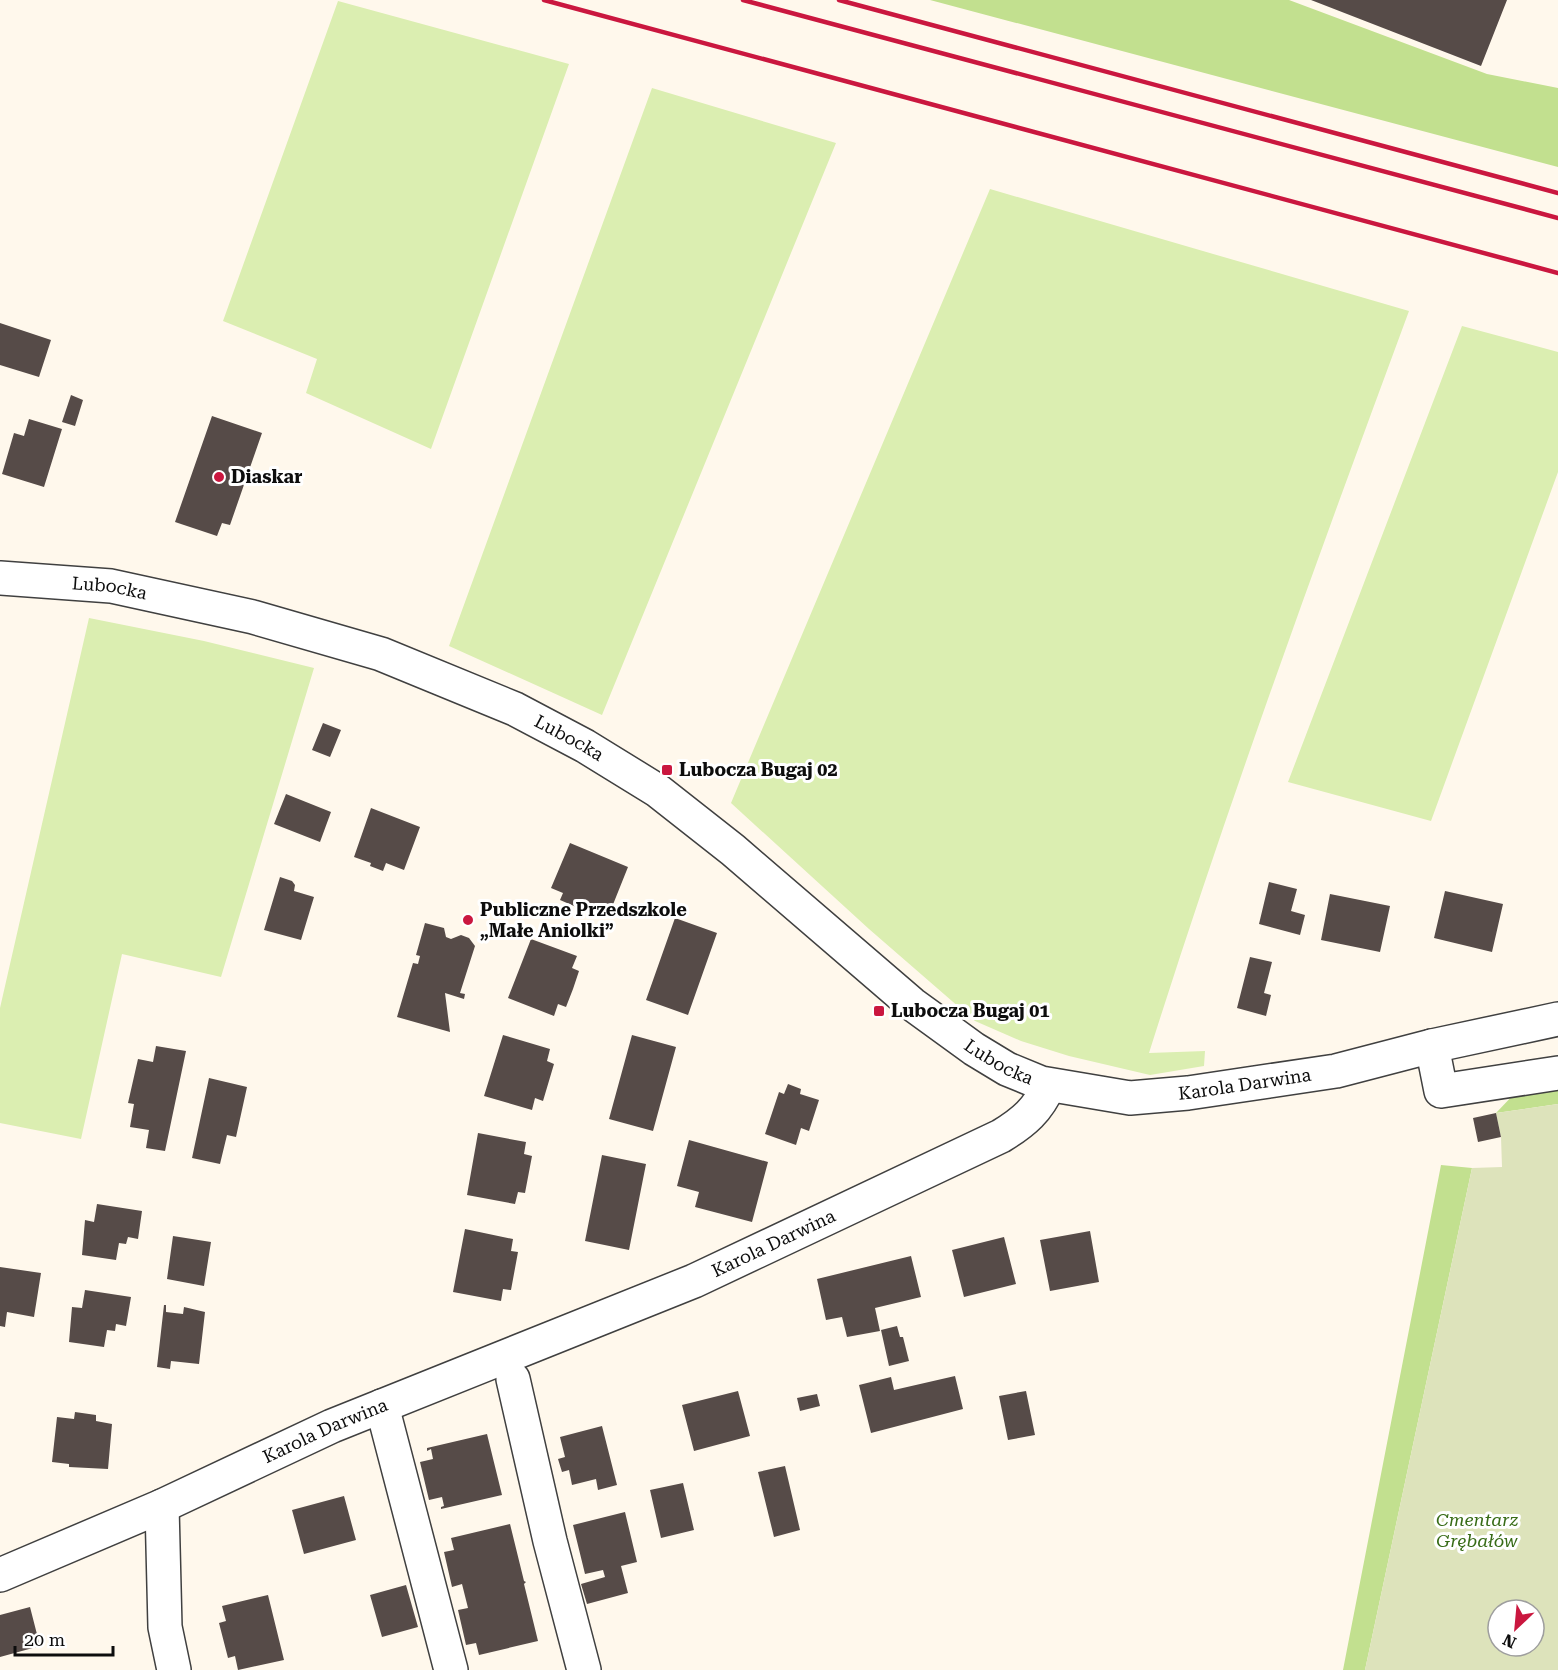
<svg xmlns="http://www.w3.org/2000/svg" width="1558" height="1670" font-family="'Roboto Serif',serif">
	<style>
		.green { fill: #dbeeb1 }
		.forest { fill: #c2e08f }
		.cemetery { fill: #dde3bb; fill-rule: evenodd }
		.building { fill: #564b48 }
		.lines { fill: none; stroke-linecap: round; stroke-linejoin: round }
		.minor-casing { stroke: #404040; stroke-width: 36 }
		.minor { stroke: #fff; stroke-width: 33 }
		.rail { stroke: #ca173f; stroke-width: 4.5 }
		.poi-dot { fill: #ca173f; stroke: #fff; stroke-width: 2 }
		.labels { text-anchor: middle; stroke-width: 6; stroke-linejoin: round; paint-order: stroke }
		.poi-label { font-size: 18px; font-weight: bold; fill: #0d0d0d; stroke: #fff; text-anchor: start }
		.street-label { font-size: 18px; fill: #0d0d0d; stroke: #fff }
		.park-label { font-size: 18px; font-style: italic; fill: #376b16; stroke: #fff }
	</style>
	<rect width="100%" height="100%" fill="#fff8ec"/>
	<!-- green -->
	<path class="green" d="M338 1 569 64 431 449 306 393 317 359 223 321Z
		M652 88 836 143 602 715 449 646Z
		M990 189 1409 311C1318 557 1228 803 1149 1053L1205 1051 1204 1066 1150 1075 1069 1056 1021 1041 975 1021 869 929 731 803Z
		M1462 326 1558 352V472L1431 821 1288 782Z
		M89 618 204 641 314 668 221 977 122 954 81 1139 0 1123V1008Z"/>
	<!-- forest -->
	<path class="forest" d="M930 0H1289L1487 74 1558 88V167Z
		M1558 1086V1104L1496 1113 1516 1092Z
		M1441 1165 1472 1168 1365 1670H1343Z"/>
	<!-- cemetery -->
	<path class="cemetery" d="M1558 1104V1670H1365L1472 1168 1502 1167 1501 1137 1496 1113ZM1498 1610H1534V1646H1498Z"/>
	<!-- building -->
	<path class="building" d="M1311 0H1507L1481 66Z
		M0 323 51 340 39 377 0 365Z
		M71 395 83 400 75 426 62 422Z
		M212 416 262 433 230 525 222 523 217 536 175 522Z
		M29 419 62 429 44 487 2 474 14 433 24 436Z
		M323 723 341 730 330 757 312 750Z
		M286 794 331 812 320 842 274 824Z
		M371 808 420 827 404 870 386 863 383 871 370 866 371 863 354 857Z
		M570 843 628 867 610 912 598 908 595 915 560 900 563 893 551 888Z
		M280 877 292 881 295 885 294 891 314 897 301 940 264 930Z
		M1269 882 1297 889 1291 911 1305 915 1300 935 1259 924Z
		M1445 891 1503 904 1492 952 1434 938Z
		M1330 894 1390 906 1380 952 1321 940Z
		M675 918 717 933 688 1015 646 1000Z
		M425 923 444 928 446 937 451 939 461 935 469 938 475 946 460 993 465 994 464 999 445 993 450 1032 397 1017 413 963 418 964 420 956 416 955Z
		M531 939 577 956 572 968 579 971 573 989 566 1007 558 1004 554 1016 508 998Z
		M1250 957 1272 962 1264 993 1271 995 1266 1016 1237 1008Z
		M503 1035 550 1049 547 1061 554 1064 543 1101 535 1098 532 1110 484 1096Z
		M632 1035 676 1047 653 1131 609 1119Z
		M156 1046 186 1051 165 1151 146 1148 149 1130 130 1127 134 1104 128 1103 138 1059 153 1062Z
		M209 1078 247 1087 236 1137 227 1135 220 1164 192 1158Z
		M788 1084 801 1089 800 1094 819 1100 809 1131 801 1128 796 1145 765 1134 779 1092 784 1094Z
		M1496 1113 1501 1137 1478 1142 1473 1118Z
		M478 1133 526 1142 524 1154 532 1156 525 1193 518 1192 515 1204 467 1195Z
		M689 1140 768 1162 752 1222 695 1207 699 1192 677 1186Z
		M602 1155 646 1164 629 1250 585 1241Z
		M97 1204 142 1211 138 1239 128 1237 126 1244 119 1243 116 1260 82 1255 85 1220 94 1222Z
		M465 1229 513 1239 511 1251 518 1252 511 1290 503 1289 501 1301 453 1292Z
		M1090 1231 1099 1282 1050 1291 1040 1240Z
		M173 1236 211 1242 204 1286 167 1279Z
		M1004 1237 1016 1284 964 1297 952 1250Z
		M911 1256 921 1297 875 1308 880 1331 847 1337 842 1317 826 1320 817 1279Z
		M0 1267 41 1273 34 1317 7 1312 5 1327 0 1326Z
		M85 1290 131 1297 126 1326 116 1324 115 1331 107 1330 104 1347 69 1342 72 1307 82 1308Z
		M164 1305H166V1312L183 1314 184 1307 205 1312 199 1364 171 1361 170 1369 157 1367Z
		M897 1326 900 1337H903L909 1361 889 1366 881 1330Z
		M955 1376 963 1409 871 1433 859 1385 891 1377 894 1390Z
		M738 1391 750 1436 694 1451 682 1405Z
		M1026 1391 1035 1435 1008 1440 999 1396Z
		M817 1394 820 1406 800 1411 797 1398Z
		M75 1412 96 1415V1421L112 1424 108 1469 69 1467V1464L52 1462 57 1417 74 1419Z
		M602 1426 617 1485 598 1490 596 1479 572 1485 569 1470 562 1472 558 1459 565 1457 560 1437Z
		M487 1434 502 1495 441 1509V1507L444 1506 442 1497 429 1500 420 1462 433 1459 431 1449 427 1451V1448Z
		M785 1466 800 1530 774 1537 758 1472Z
		M683 1483 694 1530 661 1538 650 1490Z
		M344 1496 356 1540 304 1554 292 1510Z
		M625 1512 637 1562 621 1566 628 1593 587 1604 581 1584 605 1577 603 1570 585 1574 573 1525Z
		M510 1524 524 1581 526 1582 524 1584 538 1641 479 1655 476 1643 466 1645 458 1610 468 1608 462 1584 452 1587 444 1552 454 1550 451 1538Z
		M406 1585 418 1627 382 1637 370 1595Z
		M268 1595 284 1660 238 1670 235 1656 228 1658 219 1623 226 1621 222 1606Z
		M30 1607 40 1646 0 1657V1615Z"/>
	<g class="lines">
		<defs>
			<g id="minor">
				<path id="s1" d="M0 578 111 586 253 617 381 654 515 709 585 746 658 791 733 850 912 1004 974 1049 1007 1069 1041 1083 1130 1098 1188 1093 1336 1071 1432 1046 1558 1019"/>
				<path d="M1432 1046 1441 1091 1558 1073"/>
				<path d="M513 1379 550 1541 584 1670"/>
				<path d="M382 1406 451 1670"/>
				<path d="M162 1506 165 1627 174 1670"/>
				<path id="s2" d="M0 1575 162 1506 332 1426 694 1281 1001 1136C1024 1122 1038 1110 1049 1085"/>
			</g>
		</defs>
		<!-- minor casing -->
		<use href="#minor" class="minor-casing"/>
		<!-- minor -->
		<use href="#minor" class="minor"/>
		<!-- rail -->
		<path class="rail" d="M544 0 1558 273
			M743 0 1558 218
			M839 0 1558 193"/>
	</g>
	<!-- markers -->
	<g class="poi-dot">
		<circle cx="219" cy="477" r="6"/>
		<rect x="661" y="764" width="12" height="12" rx="3"/>
		<circle cx="468" cy="920" r="6"/>
		<rect x="873" y="1005" width="12" height="12" rx="3"/>
	</g>
	<g class="labels">
		<!-- poi labels -->
		<g class="poi-label">
			<text x="231" y="483">Diaskar</text>
			<text x="679" y="776">Lubocza Bugaj 02</text>
			<text x="480" y="916">Publiczne Przedszkole<tspan x="480" dy="21">„Małe Aniolki”</tspan></text>
			<text x="891" y="1017">Lubocza Bugaj 01</text>
		</g>
		<!-- street labels -->
		<g class="street-label">
			<text dy="6" stroke="none"><textPath href="#s1" startOffset="110">Lubocka</textPath></text>
			<text dy="6" stroke="none"><textPath href="#s1" startOffset="596">Lubocka</textPath></text>
			<text dy="6" stroke="none"><textPath href="#s1" startOffset="1136">Lubocka</textPath></text>
			<text dy="6" stroke="none"><textPath href="#s1" startOffset="1389">Karola Darwina</textPath></text>
			<text dy="6" stroke="none"><textPath href="#s2" startOffset="842">Karola Darwina</textPath></text>
			<text dy="6" stroke="none"><textPath href="#s2" startOffset="356">Karola Darwina</textPath></text>
		</g>
		<!-- park labels -->
		<g class="park-label">
			<text x="1477" y="1526">Cmentarz<tspan x="1477" dy="21">Grębałów</tspan></text>
		</g>
	</g>
	<!-- north arrow -->
	<g transform="translate(1516 1628) rotate(206)"><circle r="28" fill="#ffffff" stroke="#9e9e9e" stroke-width="1.5"/>
	<path d="M0-4.5L10 22L0 15L-10 22Z" fill="#ca173f"/>
	<text y="-9" font-size="16" font-weight="bold" text-anchor="middle" fill="#0d0d0d">N</text>
	</g>
	<!-- scale -->
	<path d="M15 1646v9h98v-9" fill="none" stroke="#0d0d0d" stroke-width="3"/>
	<text x="24" y="1646" font-size="18" fill="#0d0d0d" stroke="#ffffff" stroke-width="4.5" paint-order="stroke">20 m</text>
</svg>
